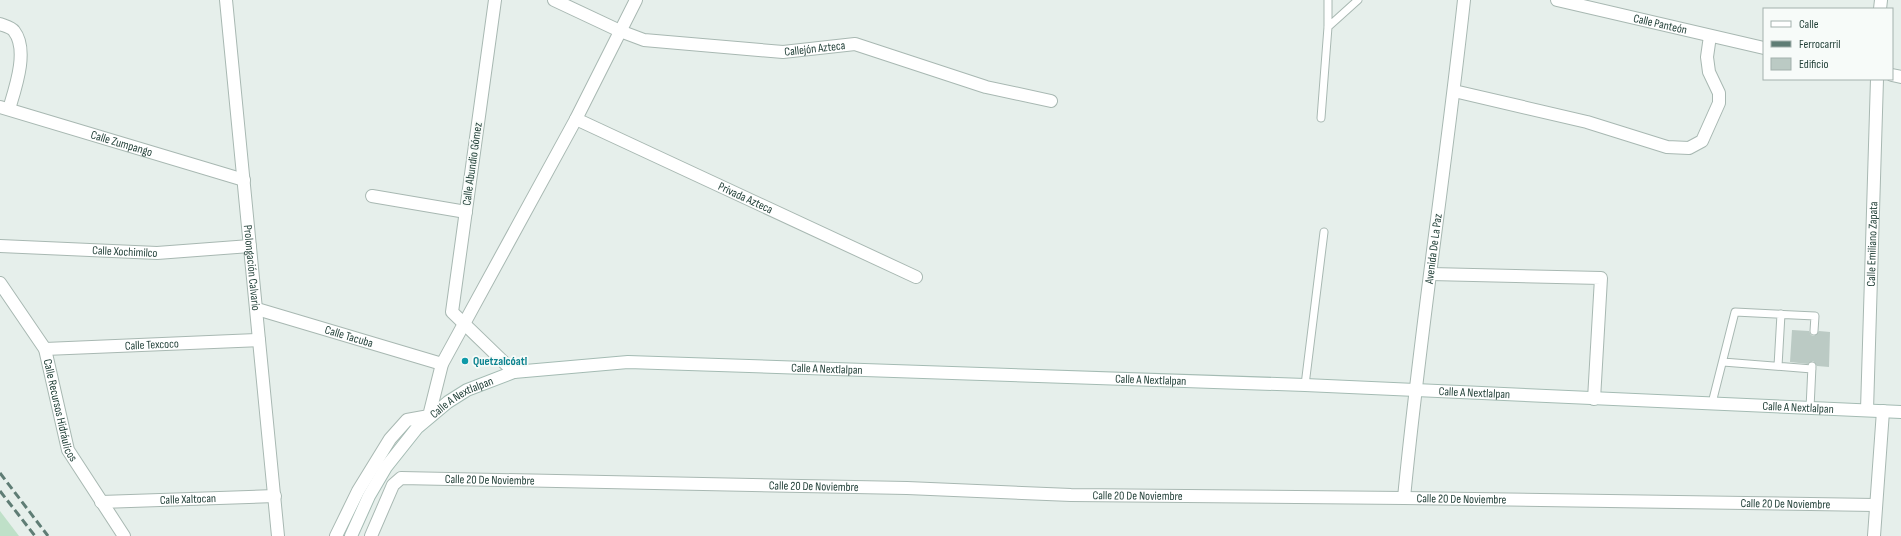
<svg xmlns="http://www.w3.org/2000/svg" width="1901" height="536" font-family="'Sofia Sans Condensed',sans-serif">
	<style>
		.green { fill: #bfe0c8 }
		.building { fill: #bbcac4 }
		.lines { fill: none; stroke-linecap: round; stroke-linejoin: round }
		.service-casing { stroke: #a8b8b2; stroke-width: 9 }
		.minor-casing { stroke: #a8b8b2; stroke-width: 14 }
		.secondary-casing { stroke: #a4bbb3; stroke-width: 14 }
		.service { stroke: #fff; stroke-width: 7 }
		.minor { stroke: #fff; stroke-width: 12 }
		.secondary { stroke: #fff; stroke-width: 12 }
		.rail { stroke: #5f7d75; stroke-width: 3; stroke-dasharray: 8 4; stroke-linecap: butt }
		.culture-dot { fill: #0f9aa8; stroke: #f7fbf9; stroke-width: 1.5 }
		.labels { text-anchor: middle; stroke-width: 3.5; stroke-linejoin: round; paint-order: stroke }
		.street-label { font-size: 12px; fill: #24423a; stroke: #f7fbf9 }
		.culture-label { font-size: 12px; font-weight: bold; fill: #0d838f; stroke: #f7fbf9; text-anchor: start }
	</style>
	<rect width="100%" height="100%" fill="#e6efeb"/>
	<!-- green -->
	<path class="green" d="M0 511 19 536H0Z"/>
	<!-- building -->
	<path class="building" d="M1792 330 1809 331 1811 335 1814 336 1819 331 1830 332 1829 367 1817 366 1813 361 1808 364 1790 362Z"/>
	<g class="lines">
		<defs>
			<path id="service" d="M1328 27 1358 0
				M1321 118 1328 27V0
				M1723 362 1812 369
				M1778 366 1781 314
				M1305 385 1324 232
				M1712 403 1735 312 1815 316 1814 331
				M1810 408 1812 366"/>
			<g id="minor">
				<path id="s1" d="M226 0 278 536"/>
				<path d="M495 0 452 312 514 372"/>
				<path id="s2" d="M554 0 620 31 644 40 783 52 855 44 986 87 1051 101"/>
				<path id="s3" d="M1557 0 1764 48"/>
				<path d="M1880 9 1881 0"/>
				<path d="M0 24C5 26 11 27 14 31 29 50 15 89 9 109"/>
				<path d="M1892 75 1901 77"/>
				<path d="M1454 91 1587 122 1667 147 1689 148 1702 141 1719 103V93L1709 72 1707 57 1710 36"/>
				<path id="s4" d="M0 107 244 180"/>
				<path id="s5" d="M576 119 916 277"/>
				<path d="M372 196 466 212"/>
				<path id="s6" d="M0 246 157 253 250 246"/>
				<path d="M1431 274 1601 278 1594 399"/>
				<path id="s7" d="M0 283 45 349 68 450 124 536"/>
				<path id="s8" d="M257 309 442 364"/>
				<path id="s9" d="M45 349 259 340"/>
				<path id="s10" d="M1867 410 1877 79"/>
				<path id="s11" d="M1404 498C1420 331 1446 166 1464 0"/>
				<path id="s12" d="M101 502 275 496"/>
				<path d="M336 536 358 491 390 439 407 420 429 416 442 364 576 119 636 0"/>
				<path id="s13" d="M371 536 393 485 401 478 907 488 1071 495 1404 498 1875 505"/>
				<path d="M1874 536 1883 411"/>
			</g>
			<g id="secondary">
				<path id="s14" d="M351 536 369 496 386 467 417 428 448 402 467 390 514 372 628 362 1305 385 1901 412"/>
			</g>
		</defs>
		<!-- service casing -->
		<use href="#service" class="service-casing"/>
		<!-- minor casing -->
		<use href="#minor" class="minor-casing"/>
		<!-- secondary casing -->
		<use href="#secondary" class="secondary-casing"/>
		<!-- service -->
		<use href="#service" class="service"/>
		<!-- minor -->
		<use href="#minor" class="minor"/>
		<!-- secondary -->
		<use href="#secondary" class="secondary"/>
		<!-- rail -->
		<path class="rail" d="M0 473 48 536
			M0 491 35 536"/>
	</g>
	<!-- markers -->
	<circle class="culture-dot" cx="465" cy="361" r="4"/>
	<g class="labels">
		<!-- street labels -->
		<g class="street-label">
			<text dy="4" stroke="none"><textPath href="#s3" startOffset="106">Calle Panteón</textPath></text>
			<text dy="4" stroke="none"><textPath href="#s2" startOffset="270">Callejón Azteca</textPath></text>
			<text dy="4" stroke="none"><textPath href="#s4" startOffset="127">Calle Zumpango</textPath></text>
			<text transform="translate(472 164) rotate(-82)" y="4">Calle Abundio Gómez</text>
			<text dy="4" stroke="none"><textPath href="#s5" startOffset="187">Privada Azteca</textPath></text>
			<text dy="4" stroke="none"><textPath href="#s10" startOffset="166">Calle Emiliano Zapata</textPath></text>
			<text dy="4" stroke="none"><textPath href="#s11" startOffset="251">Avenida De La Paz</textPath></text>
			<text dy="4" stroke="none"><textPath href="#s6" startOffset="125">Calle Xochimilco</textPath></text>
			<text dy="4" stroke="none"><textPath href="#s1" startOffset="269">Prolongación Calvario</textPath></text>
			<text dy="4" stroke="none"><textPath href="#s8" startOffset="96">Calle Tacuba</textPath></text>
			<text dy="4" stroke="none"><textPath href="#s9" startOffset="107">Calle Texcoco</textPath></text>
			<text dy="4" stroke="none"><textPath href="#s14" startOffset="554">Calle A Nextlalpan</textPath></text>
			<text dy="4" stroke="none"><textPath href="#s14" startOffset="878">Calle A Nextlalpan</textPath></text>
			<text dy="4" stroke="none"><textPath href="#s14" startOffset="1202">Calle A Nextlalpan</textPath></text>
			<text dy="4" stroke="none"><textPath href="#s14" startOffset="182">Calle A Nextlalpan</textPath></text>
			<text dy="4" stroke="none"><textPath href="#s14" startOffset="1526">Calle A Nextlalpan</textPath></text>
			<text dy="4" stroke="none"><textPath href="#s7" startOffset="143">Calle Recursos Hidráulicos</textPath></text>
			<text dy="4" stroke="none"><textPath href="#s13" startOffset="155">Calle 20 De Noviembre</textPath></text>
			<text dy="4" stroke="none"><textPath href="#s13" startOffset="479">Calle 20 De Noviembre</textPath></text>
			<text dy="4" stroke="none"><textPath href="#s13" startOffset="803">Calle 20 De Noviembre</textPath></text>
			<text dy="4" stroke="none"><textPath href="#s12" startOffset="87">Calle Xaltocan</textPath></text>
			<text dy="4" stroke="none"><textPath href="#s13" startOffset="1127">Calle 20 De Noviembre</textPath></text>
			<text dy="4" stroke="none"><textPath href="#s13" startOffset="1451">Calle 20 De Noviembre</textPath></text>
		</g>
		<!-- culture labels -->
		<g class="culture-label">
			<text x="473" y="365">Quetzalcóatl</text>
		</g>
	</g>
	<!-- legend -->
	<rect x="1763" y="8" width="130" height="72" fill="#f7fbf9" stroke="#a3b1ad"/>
	<rect x="1771" y="21" width="20" height="6" fill="#ffffff" stroke="#a3b1ad"/>
	<text x="1799" y="28" font-size="12" fill="#24423a">Calle</text>
	<rect x="1771" y="41" width="20" height="6" fill="#5f7d75" stroke="#a3b1ad"/>
	<text x="1799" y="48" font-size="12" fill="#24423a">Ferrocarril</text>
	<rect x="1771" y="58" width="20" height="12" fill="#bbcac4" stroke="#a3b1ad"/>
	<text x="1799" y="68" font-size="12" fill="#24423a">Edificio</text>
</svg>
